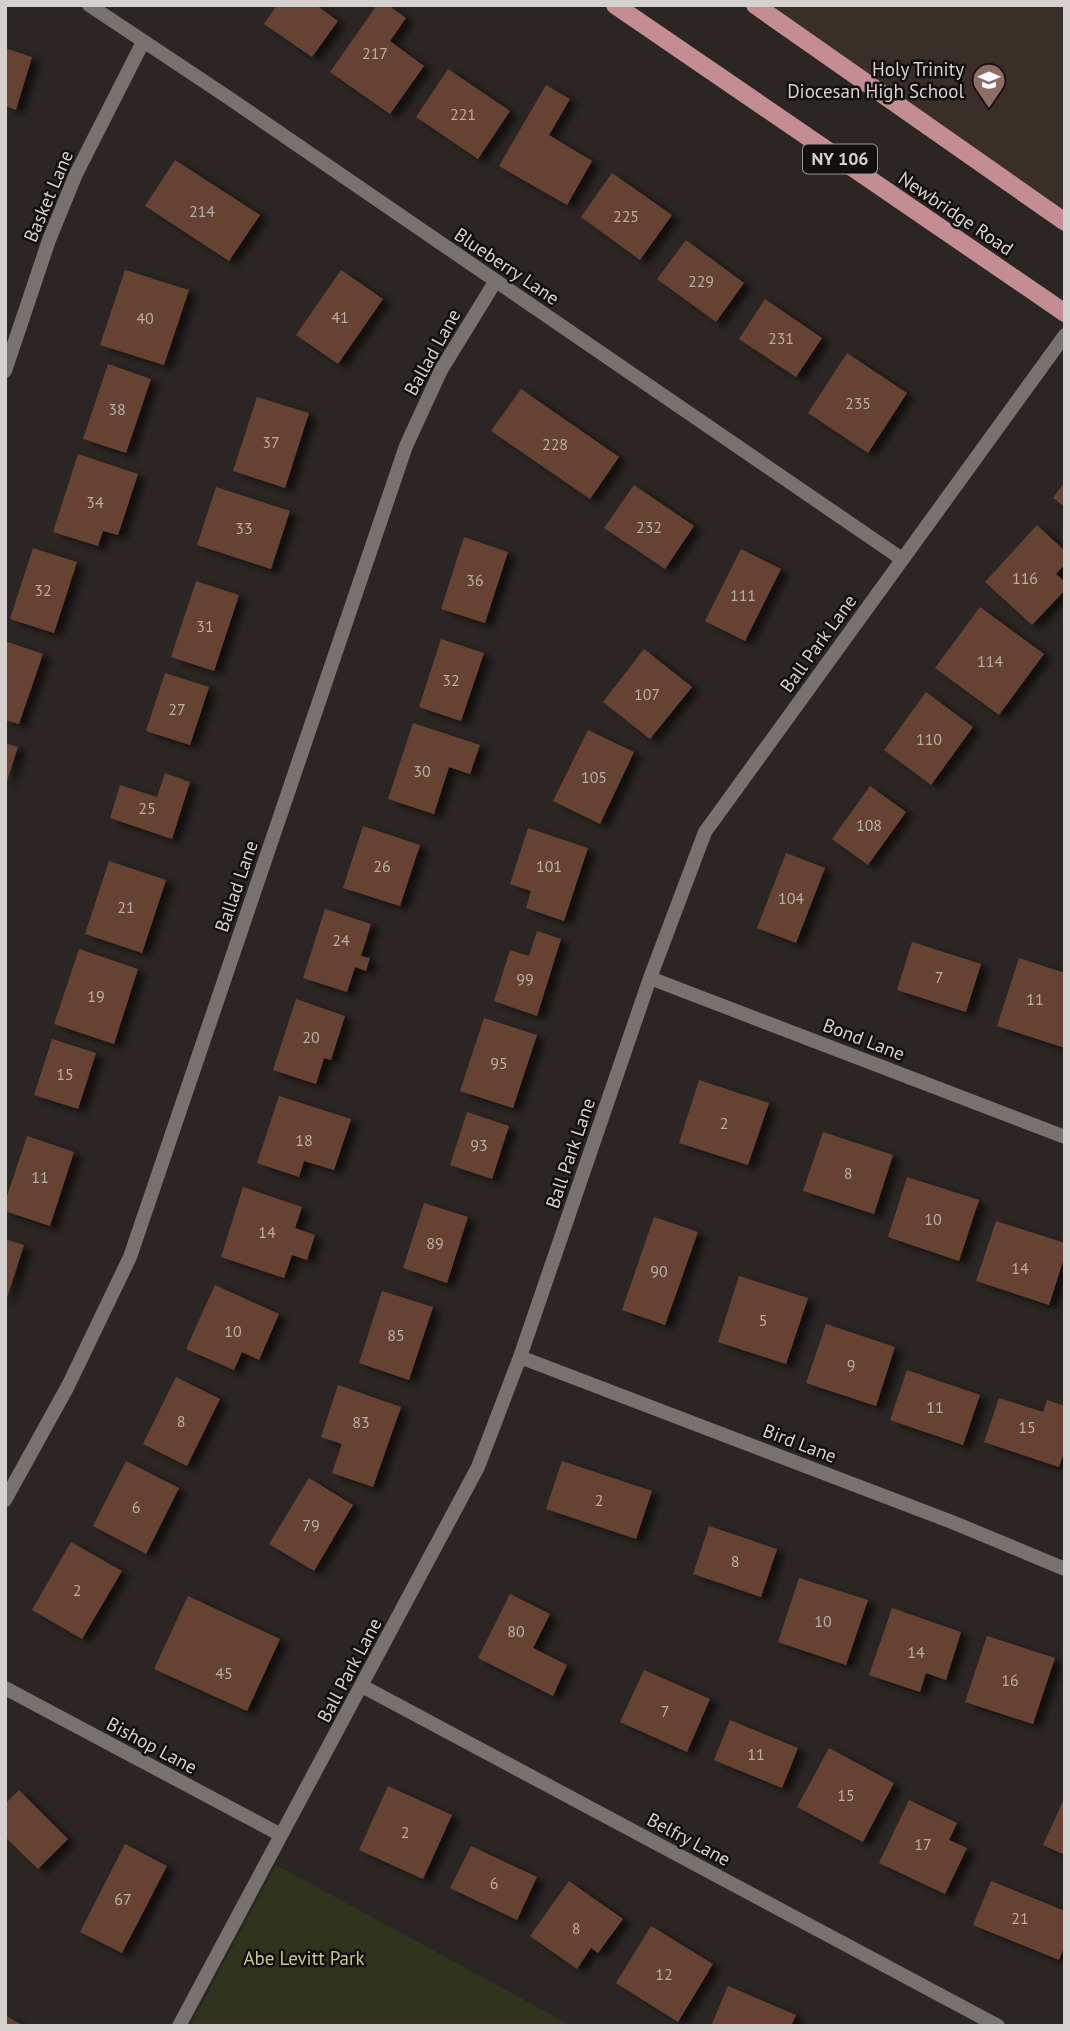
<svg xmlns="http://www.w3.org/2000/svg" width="1070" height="2031" font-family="'PT Sans',sans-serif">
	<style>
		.built { fill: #392e28 }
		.green { fill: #31341d }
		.building { fill: #664331; filter: url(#shadow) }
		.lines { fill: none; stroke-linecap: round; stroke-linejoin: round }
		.minor { stroke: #78726e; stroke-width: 14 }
		.primary { stroke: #c48d94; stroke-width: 18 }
		.labels { text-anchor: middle; stroke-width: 5; stroke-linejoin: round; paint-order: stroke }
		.number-label { font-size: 16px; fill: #b8aea8 }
		.shield { fill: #120f0e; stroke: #9a9795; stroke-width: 2 }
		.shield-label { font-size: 18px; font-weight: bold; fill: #d4d1cf }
		.poi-label { font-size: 19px; fill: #d4d1cf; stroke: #120f0e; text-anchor: end }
		.street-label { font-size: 19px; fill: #d4d1cf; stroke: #120f0e }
		.park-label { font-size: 19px; fill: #c1ca89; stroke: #120f0e }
	</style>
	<defs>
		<filter id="shadow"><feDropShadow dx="8" dy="4.5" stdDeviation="3.5" flood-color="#0009"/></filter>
	</defs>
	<rect width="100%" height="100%" fill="#2b2623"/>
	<!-- built -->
	<path class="built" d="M761 5H1065V215Z"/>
	<!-- green -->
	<path class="green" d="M276 1865 572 2026H190Z"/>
	<!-- building -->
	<path class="building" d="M277 5H316L338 21 312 57 264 24Z
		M377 5H388L406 18 390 41 424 66 390 114 330 72Z
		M5 48 32 57 16 110 5 106Z
		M448 69 510 111 478 159 416 117Z
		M546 85 570 99 549 135 592 161 567 205 499 166Z
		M175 160 260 215 229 261 145 206Z
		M612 173 672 215 640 260 581 217Z
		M686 240 744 283 716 322 657 279Z
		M125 270 189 290 164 365 100 345Z
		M341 270 383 299 338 364 296 335Z
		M765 299 822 338 796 377 739 339Z
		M847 353 907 393 868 453 808 413Z
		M108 364 151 379 126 453 83 439Z
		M521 389 619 457 590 499 491 431Z
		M257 397 309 413 285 488 233 471Z
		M78 454 138 474 118 535 103 531 98 546 53 532Z
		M1065 482V507L1053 498Z
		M634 485 694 526 665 569 604 528Z
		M216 487 290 511 271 569 197 545Z
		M1037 525 1065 551V564L1056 574 1065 582V590L1032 625 985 582Z
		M464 537 508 552 485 623 441 609Z
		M33 548 77 562 54 633 10 619Z
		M741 549 781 569 745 641 705 621Z
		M196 581 239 595 214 671 171 657Z
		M980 607 1044 654 999 715 935 668Z
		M441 639 484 653 461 721 419 707Z
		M5 641 43 654 19 724 5 720Z
		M644 649 692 687 650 739 603 702Z
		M165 673 209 687 190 745 146 731Z
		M926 692 973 727 931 785 884 750Z
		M413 723 480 745 470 774 449 767 434 814 388 799Z
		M588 730 634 752 600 824 553 801Z
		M5 743 18 747 6 784H5Z
		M165 773 190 782 172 839 110 818 120 785 157 797Z
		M870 786 906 812 868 865 832 839Z
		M363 826 420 845 400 906 343 888Z
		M528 828 588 848 564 921 526 908 531 891 510 884Z
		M786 853 825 868 796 943 757 928Z
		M109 861 166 880 142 953 85 934Z
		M325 909 371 924 361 956 370 958 366 971 355 967 347 992 303 978Z
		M537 931 561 939 537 1016 494 1001 510 950 529 956Z
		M912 942 981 964 966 1012 897 990Z
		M79 949 138 969 114 1044 54 1024Z
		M1019 958 1065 973V1048L997 1026Z
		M296 999 345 1016 331 1060 324 1058 316 1084 273 1070Z
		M484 1018 537 1035 513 1108 460 1091Z
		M52 1039 96 1053 78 1109 34 1095Z
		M699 1080 769 1103 748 1165 679 1143Z
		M279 1096 351 1119 334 1170 304 1161 299 1177 257 1163Z
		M467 1112 509 1126 492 1179 450 1165Z
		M823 1132 893 1155 874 1214 803 1191Z
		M27 1136 74 1152 50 1226 5 1211V1202Z
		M907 1177 979 1200 959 1261 888 1237Z
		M243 1187 302 1207 295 1228 315 1235 307 1260 292 1255 284 1278 221 1257Z
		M424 1203 468 1217 447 1283 403 1268Z
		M654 1217 698 1232 665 1325 622 1310Z
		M996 1221 1065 1243V1255L1049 1305 976 1281Z
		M5 1239 24 1245 6 1301H5Z
		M739 1276 808 1298 786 1364 718 1342Z
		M215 1285 279 1314 259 1360 242 1352 234 1370 186 1349Z
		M382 1291 433 1307 409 1380 359 1363Z
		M826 1324 895 1347 876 1406 806 1383Z
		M907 1370 980 1395 963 1445 890 1420Z
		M176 1377 220 1399 187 1466 143 1444Z
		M338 1385 401 1407 373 1487 332 1473 342 1444 321 1437Z
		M999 1398 1043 1412 1047 1400 1065 1406V1449L1059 1467 984 1442Z
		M126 1461 179 1488 146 1554 93 1526Z
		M562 1461 652 1491 636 1539 546 1509Z
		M309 1478 353 1505 314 1571 269 1544Z
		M709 1526 777 1549 761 1597 693 1574Z
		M71 1542 122 1571 82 1639 32 1610Z
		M799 1578 868 1600 846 1665 778 1642Z
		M510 1594 550 1614 533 1648 567 1665 553 1696 478 1658Z
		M188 1596 280 1639 247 1711 154 1669Z
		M892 1608 961 1632 946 1680 926 1673 920 1692 869 1675Z
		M987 1636 1055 1658 1033 1724 965 1702Z
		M644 1670 710 1699 687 1752 620 1722Z
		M730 1720 798 1748 782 1788 714 1760Z
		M829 1748 894 1783 863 1842 797 1807Z
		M388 1786 452 1815 423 1879 359 1850Z
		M19 1790 68 1839 38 1869 5 1837V1804Z
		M1065 1797V1855L1043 1845Z
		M909 1800 957 1823 949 1840 967 1848 945 1894 879 1863Z
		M125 1844 167 1866 122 1953 80 1932Z
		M471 1846 537 1877 517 1920 450 1888Z
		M569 1881 623 1919 598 1953 591 1948 577 1969 530 1936Z
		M991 1881 1065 1911V1945L1059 1960 973 1925Z
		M651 1926 713 1964 678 2022 616 1983Z
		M728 1986 796 2015 791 2026H711Z
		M5 2015 24 2026H5Z"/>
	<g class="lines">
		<!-- minor -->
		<path class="minor" d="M89 5 223 94 902 559
			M5 371 49 240 76 174 143 42
			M650 978 1065 1137
			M520 1357 952 1522 1065 1569
			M5 1500 68 1386 130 1257 406 446 441 370 495 282
			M362 1686 998 2026
			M5 1688 281 1835
			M179 2026 478 1467 520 1357 650 978 705 832 1065 335"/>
		<!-- primary -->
		<path class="primary" d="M615 5 1065 313
			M755 5 1065 222"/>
	</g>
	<!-- icons -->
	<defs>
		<symbol id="school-pin" viewBox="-11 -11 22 30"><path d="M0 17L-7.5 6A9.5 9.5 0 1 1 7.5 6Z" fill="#8d6e63" stroke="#120f0e"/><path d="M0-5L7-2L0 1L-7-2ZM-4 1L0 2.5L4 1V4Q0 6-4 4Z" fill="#fff"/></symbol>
	</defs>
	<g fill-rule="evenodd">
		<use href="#school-pin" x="970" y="61" width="38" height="52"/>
	</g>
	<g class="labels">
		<!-- number labels -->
		<g class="number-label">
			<text x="375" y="59">217</text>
			<text x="463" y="120">221</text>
			<text x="202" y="217">214</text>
			<text x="626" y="222">225</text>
			<text x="701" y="287">229</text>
			<text x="340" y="323">41</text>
			<text x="145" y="324">40</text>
			<text x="781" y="344">231</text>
			<text x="858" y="409">235</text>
			<text x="117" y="415">38</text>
			<text x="271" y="448">37</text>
			<text x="555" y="450">228</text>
			<text x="95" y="508">34</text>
			<text x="649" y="533">232</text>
			<text x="244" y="534">33</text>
			<text x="1025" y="584">116</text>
			<text x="475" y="586">36</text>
			<text x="43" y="596">32</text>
			<text x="743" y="601">111</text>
			<text x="205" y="632">31</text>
			<text x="990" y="667">114</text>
			<text x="451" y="686">32</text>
			<text x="647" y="700">107</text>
			<text x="177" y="715">27</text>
			<text x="929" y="745">110</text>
			<text x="422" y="777">30</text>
			<text x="594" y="783">105</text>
			<text x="147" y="814">25</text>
			<text x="869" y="831">108</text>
			<text x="382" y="872">26</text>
			<text x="549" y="872">101</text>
			<text x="791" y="904">104</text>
			<text x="126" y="913">21</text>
			<text x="341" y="946">24</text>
			<text x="939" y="983">7</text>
			<text x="525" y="985">99</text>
			<text x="96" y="1002">19</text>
			<text x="1035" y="1005">11</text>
			<text x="311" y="1043">20</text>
			<text x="499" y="1069">95</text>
			<text x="65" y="1080">15</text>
			<text x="724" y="1129">2</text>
			<text x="304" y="1146">18</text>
			<text x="479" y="1151">93</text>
			<text x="848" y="1179">8</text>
			<text x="40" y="1183">11</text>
			<text x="933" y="1225">10</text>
			<text x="267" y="1238">14</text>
			<text x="435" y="1249">89</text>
			<text x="1020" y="1274">14</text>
			<text x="659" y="1277">90</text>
			<text x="763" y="1326">5</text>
			<text x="233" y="1337">10</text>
			<text x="396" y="1341">85</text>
			<text x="851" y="1371">9</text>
			<text x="935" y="1413">11</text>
			<text x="181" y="1427">8</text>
			<text x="361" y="1428">83</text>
			<text x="1027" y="1433">15</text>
			<text x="599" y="1506">2</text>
			<text x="136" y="1513">6</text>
			<text x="311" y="1531">79</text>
			<text x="735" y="1567">8</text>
			<text x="77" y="1596">2</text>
			<text x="823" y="1627">10</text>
			<text x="516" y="1637">80</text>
			<text x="916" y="1658">14</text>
			<text x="224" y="1679">45</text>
			<text x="1010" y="1686">16</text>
			<text x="665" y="1717">7</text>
			<text x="756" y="1760">11</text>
			<text x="846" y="1801">15</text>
			<text x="405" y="1838">2</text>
			<text x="923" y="1850">17</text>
			<text x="494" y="1889">6</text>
			<text x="123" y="1905">67</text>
			<text x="1020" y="1924">21</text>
			<text x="576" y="1934">8</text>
			<text x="664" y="1980">12</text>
		</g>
		<!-- shield labels -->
		<rect class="shield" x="803" y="144.5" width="74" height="29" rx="5"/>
		<g class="shield-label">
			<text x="840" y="165">NY 106</text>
		</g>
		<!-- poi labels -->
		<g class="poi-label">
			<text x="964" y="76">Holy Trinity<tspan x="964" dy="22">Diocesan High School</tspan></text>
		</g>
		<!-- street labels -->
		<g class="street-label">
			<text transform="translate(48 196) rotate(-67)" y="7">Basket Lane</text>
			<text transform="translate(956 213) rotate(34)" y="7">Newbridge Road</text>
			<text transform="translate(507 266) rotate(34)" y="7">Blueberry Lane</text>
			<text transform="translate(432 352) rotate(-61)" y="7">Ballad Lane</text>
			<text transform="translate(818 643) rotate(-54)" y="7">Ball Park Lane</text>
			<text transform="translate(236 886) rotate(-71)" y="7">Ballad Lane</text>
			<text transform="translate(864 1039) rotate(21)" y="7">Bond Lane</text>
			<text transform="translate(570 1153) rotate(-71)" y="7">Ball Park Lane</text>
			<text transform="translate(800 1443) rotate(21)" y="7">Bird Lane</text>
			<text transform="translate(349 1670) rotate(-62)" y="7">Ball Park Lane</text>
			<text transform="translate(152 1745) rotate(28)" y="7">Bishop Lane</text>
			<text transform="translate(689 1839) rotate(28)" y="7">Belfry Lane</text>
		</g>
		<!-- park labels -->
		<g class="park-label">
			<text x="304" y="1965">Abe Levitt Park</text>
		</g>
	</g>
	<!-- border -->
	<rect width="1070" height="2031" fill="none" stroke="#d4d1cf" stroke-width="14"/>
</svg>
